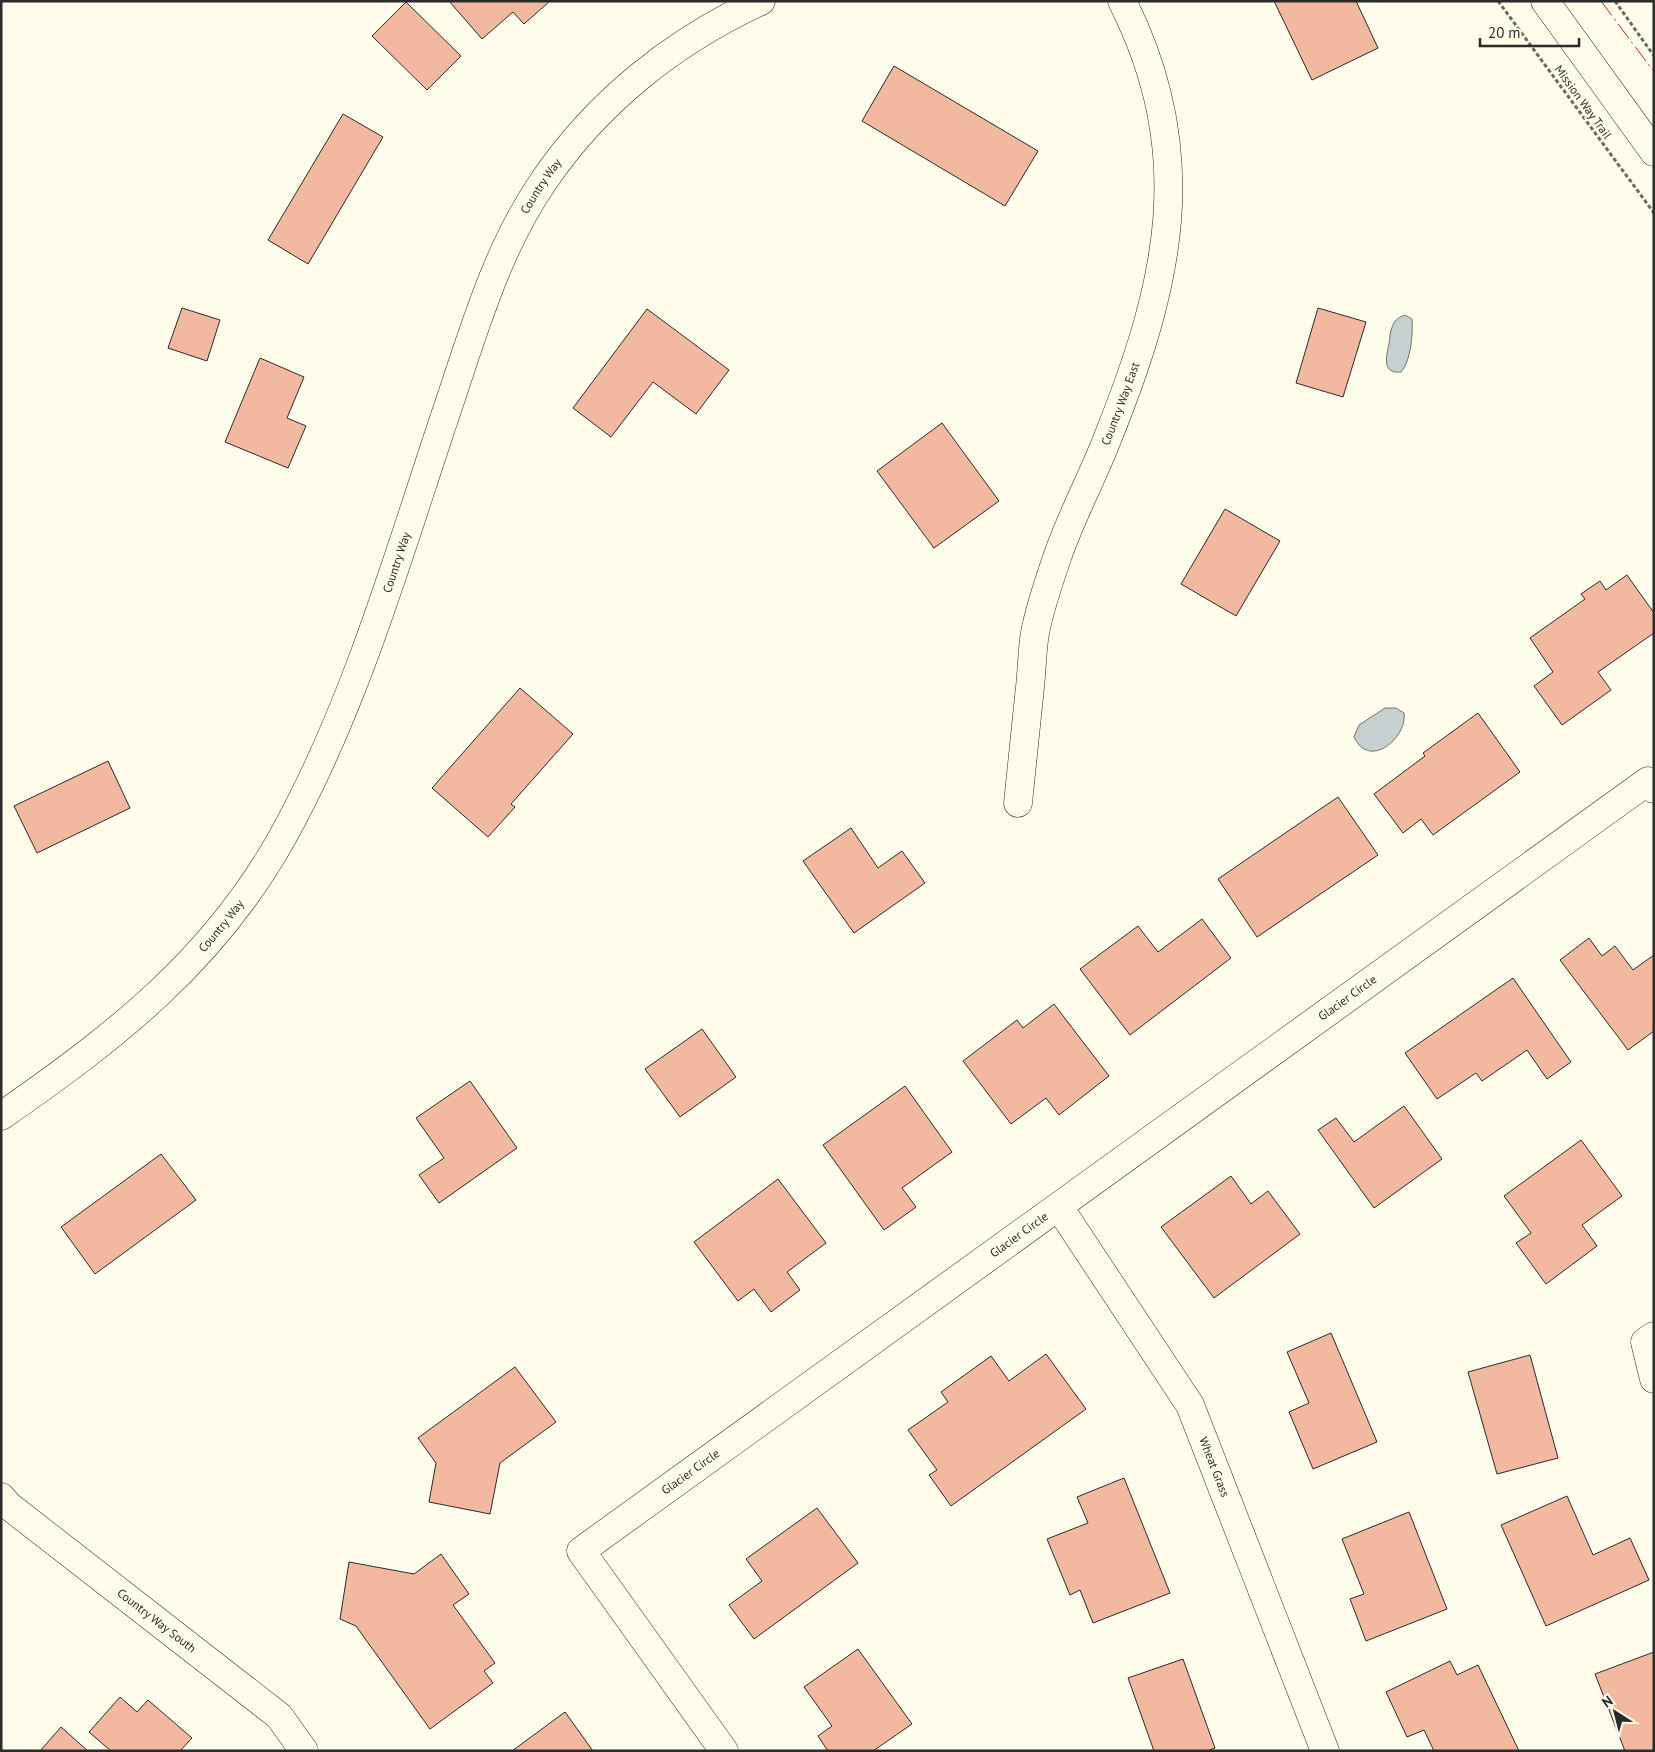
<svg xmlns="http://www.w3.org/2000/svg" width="1655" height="1752" font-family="'PT Sans',sans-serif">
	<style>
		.water { fill: #c7d0d0; stroke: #74746e }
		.building { fill: #f2b8a0; stroke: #2b2b2b }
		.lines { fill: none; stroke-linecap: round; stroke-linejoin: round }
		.street-casing { stroke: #2b2b2b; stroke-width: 29 }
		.secondary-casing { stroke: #2b2b2b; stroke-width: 29 }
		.path { stroke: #6a6964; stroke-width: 3; stroke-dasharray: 4 2.5; stroke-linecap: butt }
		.street { stroke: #fdfbea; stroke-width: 28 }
		.secondary { stroke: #fdfbea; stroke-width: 28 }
		.power { stroke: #c62828; stroke-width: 1; stroke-dasharray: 18 4 2.5 4; stroke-linecap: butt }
		.labels { text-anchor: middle; stroke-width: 4; stroke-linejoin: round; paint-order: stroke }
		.street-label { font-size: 12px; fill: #2b2b2b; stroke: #fdfbea }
	</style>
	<rect width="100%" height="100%" fill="#fdfbea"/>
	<!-- water -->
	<path class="water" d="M1405 315 1412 319C1413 334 1411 361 1401 372 1382 374 1386 357 1389 344 1390 338 1390 330 1393 325 1395 319 1400 317 1405 315Z
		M1385 708H1396L1404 713C1408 736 1370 771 1354 737L1359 725Z"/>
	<!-- building -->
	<path class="building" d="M449 1H550L524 24 513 12 482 39Z
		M1274 1H1356L1378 48 1312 80Z
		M406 2 461 56 427 90 372 36Z
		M894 66 1038 151 1005 206 862 121Z
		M343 114 383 137 308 264 268 240Z
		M182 308 220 320 207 361 168 348Z
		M1318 308 1366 322 1343 397 1296 383Z
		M647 309 729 370 696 414 653 382 611 437 573 408Z
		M260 358 304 377 287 418 306 426 288 468 225 442Z
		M942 423 999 501 934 548 877 471Z
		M1225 509 1280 541 1236 616 1181 584Z
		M1627 575 1654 613V633L1598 672 1611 690 1562 725 1534 686 1553 672 1530 638 1585 599 1581 594 1600 581 1606 590Z
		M520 688 573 734 511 804 515 807 488 837 432 788Z
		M1478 713 1520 772 1433 835 1421 819 1403 833 1374 794 1425 756 1423 753Z
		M108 761 130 808 37 853 14 806Z
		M1338 797 1378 855 1257 937 1218 879Z
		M851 828 878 868 902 851 925 883 854 933 803 861Z
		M1202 919 1231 958 1130 1035 1080 969 1138 926 1158 952Z
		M1589 938 1602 956 1615 946 1633 970 1654 955V1031L1628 1050 1560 960Z
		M1513 978 1571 1062 1547 1079 1527 1050 1482 1081 1476 1073 1437 1099 1405 1053Z
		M1054 1004 1109 1076 1059 1115 1046 1098 1011 1124 963 1061 1017 1020 1023 1028Z
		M702 1029 736 1077 680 1117 645 1069Z
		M470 1081 517 1148 439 1203 419 1175 444 1158 416 1118Z
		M905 1086 952 1152 902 1188 916 1207 884 1230 823 1145Z
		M1404 1106 1442 1159 1374 1208 1318 1130 1336 1118 1354 1142Z
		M1581 1140 1622 1196 1582 1225 1597 1246 1546 1284 1516 1243 1531 1233 1504 1196Z
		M161 1154 196 1200 95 1274 61 1227Z
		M1231 1176 1251 1204 1268 1191 1300 1234 1214 1298 1161 1227Z
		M778 1179 826 1243 787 1272 800 1290 771 1312 754 1289 738 1301 694 1242Z
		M1331 1333 1377 1442 1313 1469 1289 1412 1309 1403 1287 1352Z
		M1046 1354 1086 1409 951 1506 929 1475 937 1470 908 1430 948 1402 941 1392 991 1356 1009 1381Z
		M1530 1355 1558 1458 1497 1474 1468 1372Z
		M515 1367 556 1422 500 1463 490 1514 429 1502 436 1463 418 1438Z
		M1124 1478 1170 1593 1093 1623 1080 1590 1070 1595 1047 1539 1088 1523 1077 1497Z
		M1567 1496 1593 1555 1630 1538 1649 1580 1546 1626 1501 1525Z
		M817 1508 858 1563 754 1639 729 1605 762 1581 746 1559Z
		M1409 1512 1447 1609 1366 1641 1350 1599 1364 1594 1342 1539Z
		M441 1554 469 1594 453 1605 495 1663 484 1671 493 1683 430 1729 356 1626 340 1619 349 1562 414 1574Z
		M858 1649 912 1724 873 1751H828L818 1736 832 1726 804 1687Z
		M1654 1652V1751H1625L1595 1674Z
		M1183 1659 1215 1748 1207 1751H1154L1128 1678Z
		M1450 1661 1457 1675 1478 1665 1519 1751H1434L1424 1730 1407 1737 1386 1692Z
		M120 1697 137 1712 148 1700 192 1738 180 1751H111L89 1732Z
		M565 1712 593 1751H512Z
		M61 1727 88 1751H40Z"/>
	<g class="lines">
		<defs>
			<g id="street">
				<path id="s1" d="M1018 803C1022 765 1026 726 1030 687 1032 669 1032 650 1035 633 1040 606 1050 578 1059 552 1073 513 1093 476 1108 437 1169 285 1200 155 1122 1"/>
				<path id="s2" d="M1 1116C115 1037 213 961 282 838 357 703 399 552 448 407 474 330 497 249 543 182 597 102 674 41 761 1"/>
				<path id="s3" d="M1059 1207 1190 1405 1325 1751"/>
				<path d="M1654 1336 1645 1342 1654 1379"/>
				<path id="s4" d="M1 1497 9 1506 279 1716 304 1751"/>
				<path id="s5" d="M724 1751 581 1551 1648 781 1654 789"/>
			</g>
			<path id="secondary" d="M1545 1 1654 152"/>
		</defs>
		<!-- street casing -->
		<use href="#street" class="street-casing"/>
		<!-- secondary casing -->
		<use href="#secondary" class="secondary-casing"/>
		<!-- path -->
		<path class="path" d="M1498 1 1654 213
			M1615 1 1654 56"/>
		<!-- street -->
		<use href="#street" class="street"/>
		<!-- secondary -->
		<use href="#secondary" class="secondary"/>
		<!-- power -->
		<path class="power" d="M1601 1 1654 72"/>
	</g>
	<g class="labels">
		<!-- street labels -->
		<g class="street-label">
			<text transform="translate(1583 102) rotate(54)" y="4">Mission Way Trail</text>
			<text dy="4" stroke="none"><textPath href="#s2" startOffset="1102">Country Way</textPath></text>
			<text dy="4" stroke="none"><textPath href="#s1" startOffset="416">Country Way East</textPath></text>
			<text dy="4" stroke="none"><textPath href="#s2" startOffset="698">Country Way</textPath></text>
			<text dy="4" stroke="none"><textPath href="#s2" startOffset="292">Country Way</textPath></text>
			<text dy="4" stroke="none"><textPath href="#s5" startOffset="1191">Glacier Circle</textPath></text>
			<text dy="4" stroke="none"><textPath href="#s5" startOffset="786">Glacier Circle</textPath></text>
			<text dy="4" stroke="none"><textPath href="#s3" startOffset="304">Wheat Grass</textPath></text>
			<text dy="4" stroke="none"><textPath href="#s5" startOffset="381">Glacier Circle</textPath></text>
			<text dy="4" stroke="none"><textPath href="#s4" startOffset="199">Country Way South</textPath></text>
		</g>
	</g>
	<!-- border -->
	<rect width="1655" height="1752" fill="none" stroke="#2b2b2b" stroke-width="5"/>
	<!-- north arrow -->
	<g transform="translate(1615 1712) rotate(324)" stroke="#fdfbea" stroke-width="4" paint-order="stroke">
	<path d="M0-4L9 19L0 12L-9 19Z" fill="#2b2b2b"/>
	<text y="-8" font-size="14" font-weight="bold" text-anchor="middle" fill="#2b2b2b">N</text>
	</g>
	<!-- scale -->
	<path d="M1480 38v8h99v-8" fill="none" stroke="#2b2b2b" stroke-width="2.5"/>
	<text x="1488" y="38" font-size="15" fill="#2b2b2b" stroke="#fdfbea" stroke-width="4" paint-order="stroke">20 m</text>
</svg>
